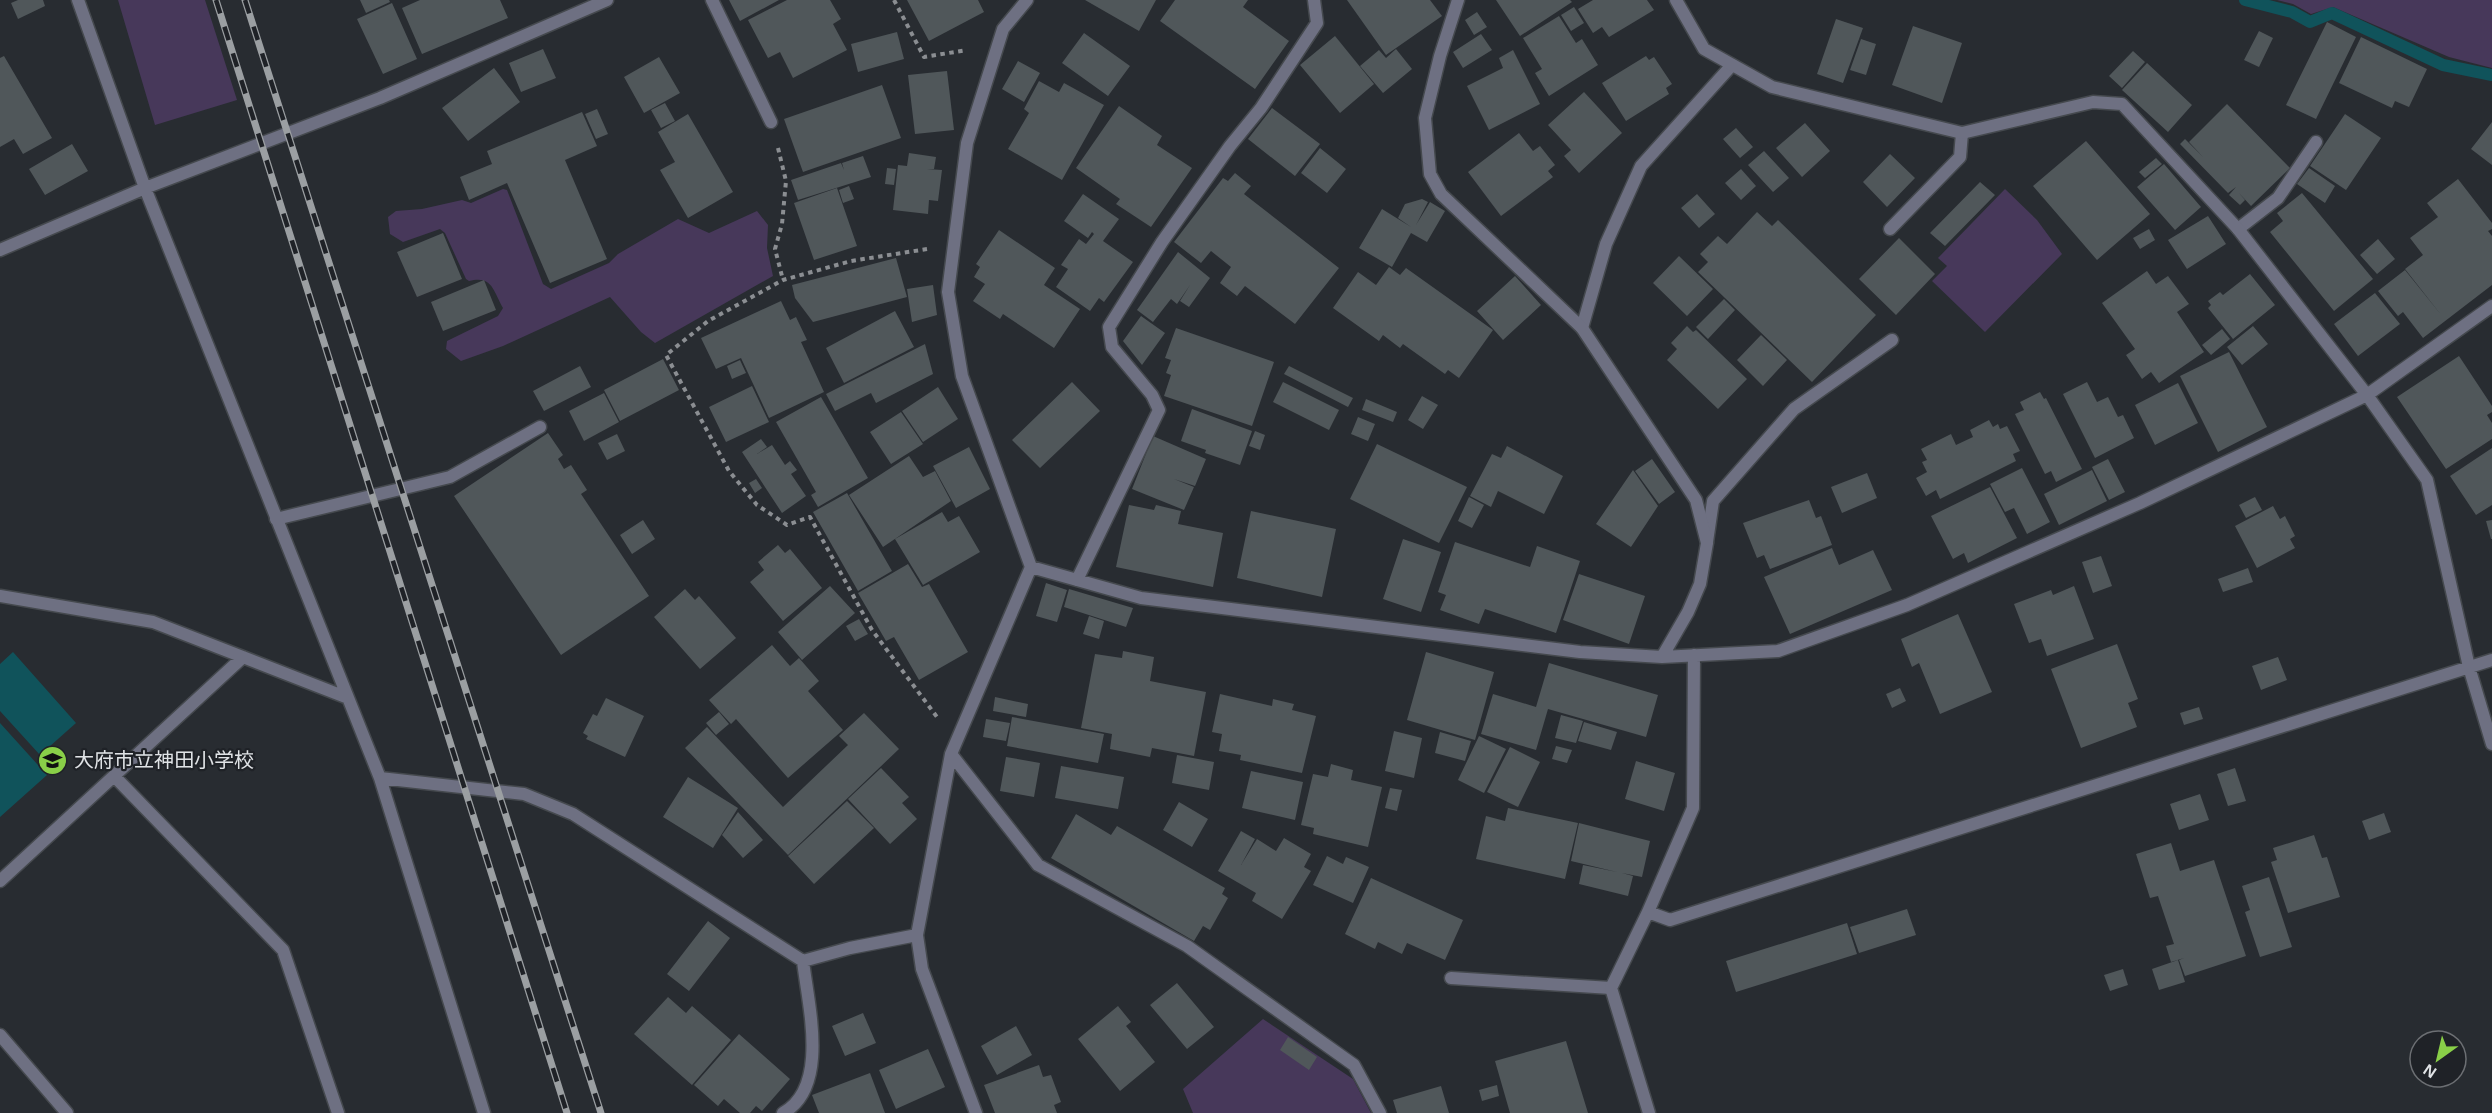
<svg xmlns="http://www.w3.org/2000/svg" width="2492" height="1113" font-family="Arial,'Noto Sans JP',sans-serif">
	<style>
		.green { fill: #47385a }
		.water { fill: #10535b }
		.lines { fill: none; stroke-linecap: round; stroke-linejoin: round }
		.stream { stroke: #10535b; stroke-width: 12 }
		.building { fill: #50575a }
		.lane-casing { stroke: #45494e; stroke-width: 15 }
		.street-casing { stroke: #45494e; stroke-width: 15 }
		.path { stroke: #8b8e92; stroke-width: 4; stroke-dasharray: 4.5 4.5; stroke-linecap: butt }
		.lane { stroke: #6e7082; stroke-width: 12 }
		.street { stroke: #6e7082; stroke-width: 12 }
		.rail-casing { stroke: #9b9fa2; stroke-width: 7 }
		.rail { stroke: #1f2227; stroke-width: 4.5; stroke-dasharray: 14; stroke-linecap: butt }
		.labels { text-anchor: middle; stroke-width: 4.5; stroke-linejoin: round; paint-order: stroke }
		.poi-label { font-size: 20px; fill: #e0e3e6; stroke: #1f2227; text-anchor: start }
	</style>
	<rect width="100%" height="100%" fill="#282c31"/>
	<!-- green -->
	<path class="green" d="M118 0H205L237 100 155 125Z
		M2277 0H2492V68L2449 57 2333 7 2311 14 2293 4Z
		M503 189 507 190 543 284 551 289 609 263 618 254 678 219 709 233 757 211 768 225 767 248 773 276 655 343 641 332 610 297 503 346 461 361 446 349 447 341 498 316 503 308C493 290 492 275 469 281L466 279 445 233 440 229 403 242 390 234 388 217 396 211 422 209 462 200 471 203Z
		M2005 189 2037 220 2062 254 1985 332 1932 281 1947 266 1938 258Z
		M1263 1019 1353 1079 1371 1113H1193L1183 1089Z"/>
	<!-- water -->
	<path class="water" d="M13 652 76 723 40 755 0 711V664Z
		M0 723 47 775 0 817Z"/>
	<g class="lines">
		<!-- stream -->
		<path class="stream" d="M2245 0 2292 12 2310 22 2332 13 2443 65 2492 75"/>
	</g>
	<!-- building -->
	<path class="building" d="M18 0H43L45 6 18 19 11 3Z
		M360 0H389L390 2 366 13Z
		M420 0H500L508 18 422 54 402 8Z
		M729 0H779L740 21Z
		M787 0H830L841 19 833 24 847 50 793 78 780 52 768 58 748 20Z
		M907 0H978L984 12 929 41Z
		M1085 0H1156L1139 31Z
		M1175 0H1248L1243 7 1289 41 1255 89 1160 21Z
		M1347 0H1430L1442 16 1386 55Z
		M1496 0H1570L1572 2 1520 36Z
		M1593 0H1647L1654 10 1609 37 1602 27 1593 33 1578 9Z
		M392 3 417 59 383 74 357 19Z
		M1574 7 1584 23 1571 31 1561 15Z
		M1477 12 1487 27 1474 35 1465 20Z
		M1559 16 1576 43 1582 39 1598 65 1549 96 1535 73 1542 69 1523 38Z
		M1836 19 1863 28 1843 83 1817 74Z
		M2327 22 2356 37 2316 119 2286 105Z
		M1913 26 1962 43 1942 103 1892 85Z
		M2259 31 2273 38 2259 67 2244 60Z
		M897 32 904 59 858 72 851 44Z
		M1084 33 1130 66 1108 96 1062 63Z
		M1481 34 1492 50 1463 68 1453 52Z
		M1335 36 1374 84 1340 113 1300 65Z
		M2361 37 2427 69 2409 107 2395 101 2392 108 2339 83Z
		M1861 39 1876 44 1866 75 1850 70Z
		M543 49 556 78 521 92 509 63Z
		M1396 49 1412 69 1383 93 1360 66 1379 50 1386 58Z
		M1513 50 1540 104 1489 130 1467 86 1503 68 1499 58Z
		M2133 51 2145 62 2122 88 2109 76Z
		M4 56 52 138 23 154 14 139 0 147V58Z
		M1646 56 1649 60 1654 57 1672 84 1666 88 1669 94 1626 121 1602 83Z
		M659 57 680 93 644 113 624 77Z
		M1018 61 1040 73 1024 102 1002 89Z
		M2147 63 2192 105 2168 132 2122 90Z
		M494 68 520 102 468 141 442 108Z
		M947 71 954 130 915 134 908 75Z
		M1039 81 1059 92 1064 83 1104 105 1062 180 1008 149 1029 113 1024 109Z
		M882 85 901 138 803 172 784 119Z
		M1584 92 1622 133 1579 173 1564 156 1571 150 1548 125Z
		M665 103 675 121 661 128 651 110Z
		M2227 104 2290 168 2251 206 2239 193 2245 200 2240 205 2229 195 2236 187 2228 193 2180 144 2185 139 2203 157 2189 142Z
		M1119 106 1162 136 1157 145 1192 168 1151 227 1116 204 1120 199 1076 168Z
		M1272 108 1320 144 1295 176 1248 139Z
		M597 109 608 134 596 139 585 114Z
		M582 112 597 146 565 160 607 259 550 283 507 183 469 200 460 177 492 164 487 151Z
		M688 114 733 192 688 218 660 170 675 162 658 132Z
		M2345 114 2381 138 2346 190 2310 166Z
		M2492 122V165L2471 149Z
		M1805 123 1830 151 1802 177 1776 148Z
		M1736 128 1753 147 1740 158 1723 139Z
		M1519 133 1533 151 1540 146 1555 165 1548 171 1553 177 1501 216 1468 172Z
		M2086 141 2150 214 2097 260 2033 186Z
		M72 144 88 171 45 195 29 169Z
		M1320 148 1346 169 1327 193 1301 173Z
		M1764 151 1789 178 1773 192 1748 165Z
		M909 153 936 157 934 169H927L942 170 938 201 929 200 928 214 893 210 898 165 907 166Z
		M1890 154 1915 178 1887 207 1863 182Z
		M863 156 871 177 798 200 791 180 841 163 844 170 842 163Z
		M2156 158 2162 164 2145 178 2139 172Z
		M2164 164 2201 207 2175 230 2137 187Z
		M887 168 896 169 894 185 885 184Z
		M2309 168 2335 186 2325 203 2297 184Z
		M1741 169 1756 186 1741 200 1725 183Z
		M1235 173 1251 186 1244 194 1339 268 1295 324 1245 286 1237 296 1220 283 1231 267 1211 251 1201 263 1174 242 1223 178 1228 181Z
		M2458 179 2492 223V229L2488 231 2492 236V285L2423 338 2403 312 2398 316 2378 291 2405 270 2442 316 2405 269 2423 255 2410 238 2438 217 2427 203Z
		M1980 182 1995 195 1945 246 1930 233Z
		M849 186 854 199 843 203 839 190Z
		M837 188 857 246 814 260 794 203Z
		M2302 193 2373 279 2334 311 2270 232 2283 221 2277 213Z
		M1083 194 1119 219 1103 241 1133 262 1104 302 1099 298 1090 311 1056 287 1068 269 1061 265 1079 239 1086 244 1094 234 1092 232 1088 238 1064 221Z
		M1697 194 1715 214 1699 228 1681 208Z
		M1422 199 1428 202 1416 225 1430 202 1445 211 1427 242 1411 233 1392 267 1359 248 1382 209 1411 227 1398 218 1405 204Z
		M1757 212 1772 226 1778 220 1876 315 1812 382 1698 272 1708 262 1700 254 1718 236 1727 244Z
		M2208 216 2226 244 2187 269 2168 240Z
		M2149 229 2155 240 2140 249 2133 238Z
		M999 230 1055 268 1044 285 1080 309 1054 348 1003 314 1000 319 973 301 985 284 974 277 980 267 976 264Z
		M443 233 462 279 417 297 397 252Z
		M1899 238 1935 274 1896 315 1859 279Z
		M2378 239 2395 259 2377 274 2360 255Z
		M1178 252 1210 278 1189 307 1180 301 1190 285 1177 304 1171 299 1153 322 1137 310Z
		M1679 256 1713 289 1687 316 1653 283Z
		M896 258 907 297 813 322 795 298 792 285Z
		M1389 267 1400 275 1406 268 1493 330 1459 378 1448 370 1445 374 1403 344 1400 348 1383 335 1379 341 1333 308 1358 272 1376 285Z
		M2147 271 2156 284 2168 276 2189 304 2177 312 2204 352 2159 383 2151 372 2142 379 2126 355 2135 349 2102 303Z
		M2250 274 2275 305 2233 339 2208 308 2211 305 2208 301 2220 292 2223 295Z
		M1515 276 1541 305 1503 340 1477 311Z
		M484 280 496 310 443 331 431 302Z
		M933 285 937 315 912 322 907 289Z
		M2375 293 2400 324 2358 356 2334 324Z
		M1724 299 1735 310 1708 339 1696 327Z
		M781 301 790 320 796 317 807 340 801 342 824 392 769 418 741 358 716 369 701 338Z
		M895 311 914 347 844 383 826 348Z
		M1141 316 1165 333 1142 365 1123 341Z
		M1687 326 1693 332 1696 330 1747 379 1718 409 1667 360 1677 349 1671 343Z
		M2253 326 2268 344 2242 365 2227 347Z
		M1176 328 1274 362 1252 426 1164 396 1171 375 1166 373 1171 360 1165 358Z
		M2222 329 2230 339 2211 355 2202 345Z
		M1761 335 1787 360 1763 386 1737 360Z
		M925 344 933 374 876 403 871 393 835 411 826 394Z
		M2229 352 2267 427 2218 452 2180 376Z
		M2459 356 2492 406V412L2487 415 2492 423V439L2446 469 2397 397Z
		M663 359 679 390 620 421 604 390Z
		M740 360 746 373 732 379 727 366Z
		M580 366 591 387 544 411 533 391Z
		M1289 366 1353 398 1348 407 1284 374Z
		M1072 382 1100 411 1040 468 1012 440Z
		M1283 382 1339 410 1329 430 1273 402Z
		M2087 382 2097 402 2108 397 2118 417 2123 415 2134 438 2095 458 2063 394Z
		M2178 383 2198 423 2155 445 2135 405Z
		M752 386 769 422 726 442 709 407Z
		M938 387 958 419 923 442 902 411Z
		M2040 392 2044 399 2046 398 2082 469 2056 482 2051 471 2045 474 2015 414 2024 410 2020 402Z
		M604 393 619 422 584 441 569 411Z
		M1422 396 1438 405 1423 429 1408 420Z
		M821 397 868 478 818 507 811 495 816 492 776 422Z
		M1366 399 1397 412 1393 422 1362 410Z
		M1192 409 1252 431 1240 465 1205 453 1206 450 1181 441Z
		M901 412 923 444 891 464 870 432Z
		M1358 417 1375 424 1368 441 1351 434Z
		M1989 420 1993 427 1998 424 2000 429 2007 426 2020 451 2013 454 2016 461 1940 499 1936 490 1926 496 1916 478 1927 472 1922 462 1927 460 1921 449 1951 434 1956 445 1973 437 1970 430Z
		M1255 431 1265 435 1260 450 1249 446Z
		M548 433 563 455 558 459 564 469 571 465 587 490 581 494 649 596 561 655 454 496Z
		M617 434 625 451 607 460 598 443Z
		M1153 436 1206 459 1195 486 1174 479 1194 487 1184 510 1132 489Z
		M761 439 767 447 757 454 772 445 785 465 790 461 797 470 791 474 806 496 782 513 742 452Z
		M1377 444 1467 487 1439 543 1350 499Z
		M1507 446 1563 476 1544 514 1498 491 1491 507 1470 496 1492 454 1501 458Z
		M969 447 990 489 956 508 933 466Z
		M2492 448V505L2476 515 2450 476Z
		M909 456 923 477 935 471 951 501 883 547 849 495Z
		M1652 459 1675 492 1659 504 1635 471Z
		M2108 459 2125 492 2109 500 2092 467Z
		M2022 468 2050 522 2027 534 2014 508 2005 512 1990 484Z
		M1633 470 1658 506 1631 547 1596 524Z
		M2092 470 2107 501 2059 525 2044 494Z
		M1867 473 1877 498 1842 513 1831 487Z
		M756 479 762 488 755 493 749 483Z
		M1990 487 2017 538 1968 563 1964 553 1953 559 1931 516Z
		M847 493 892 571 858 591 813 512Z
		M1469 497 1484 505 1472 528 1458 521Z
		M2255 497 2262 510 2246 518 2239 505Z
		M1809 500 1816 518 1821 516 1832 545 1770 569 1764 555 1757 558 1743 523Z
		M1129 505 1154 510 1156 505 1181 511 1178 524 1223 533 1213 587 1116 567Z
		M2273 506 2280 519 2285 516 2295 536 2290 539 2295 548 2257 568 2235 526Z
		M1251 511 1336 529 1322 597 1237 578Z
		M942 512 948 522 959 516 980 552 923 585 895 539Z
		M643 520 655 539 632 554 620 535Z
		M2492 520V539H2491L2486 521Z
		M1403 539 1441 552 1421 612 1383 599Z
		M1455 542 1530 567 1537 546 1580 561 1556 633 1485 609 1479 624 1440 610 1446 595 1438 592Z
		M778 545 785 553 790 549 822 588 783 621 750 582 764 570 758 562Z
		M1832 548 1839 565 1873 550 1892 590 1790 634 1764 577Z
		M2101 556 2112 586 2093 593 2082 562Z
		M908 564 922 587 929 584 968 652 919 680 894 637 886 641 858 593Z
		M2248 568 2253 582 2223 592 2218 579Z
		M1579 574 1645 596 1629 644 1563 620Z
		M1046 583 1067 590 1057 622 1036 616Z
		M830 586 855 613 802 660 778 632Z
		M2074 586 2094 639 2047 656 2041 639 2029 643 2014 604 2051 590 2053 595Z
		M685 589 695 600 699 596 736 638 700 669 654 617Z
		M1069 589 1133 608 1126 627 1064 607Z
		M1958 614 1992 692 1940 714 1919 663 1912 667 1901 639Z
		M1089 616 1104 621 1099 639 1083 634Z
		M859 619 868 634 855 641 846 626Z
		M2117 644 2138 699 2128 703 2137 727 2081 748 2051 669Z
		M772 645 790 666 799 658 819 681 808 691 843 730 788 778 736 719 731 724 709 700Z
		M1123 651 1154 657 1150 681 1206 692 1194 756 1152 748 1150 757 1110 749 1112 734 1081 728 1095 654 1122 658Z
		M1426 652 1494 672 1475 740 1407 720Z
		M2278 657 2287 680 2261 690 2252 666Z
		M1549 663 1658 695 1646 737 1548 709 1536 750 1481 734 1493 694 1536 707Z
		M1900 688 1906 701 1892 708 1886 694Z
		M1220 694 1272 706 1273 699 1294 704 1292 710 1316 716 1302 773 1240 760 1241 755 1219 751 1222 734 1212 732Z
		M995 697 1028 704 1026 717 993 711Z
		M606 698 644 716 625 757 586 739 588 736 583 733 593 714 597 716Z
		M2199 707 2203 719 2184 725 2180 713Z
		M719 712 729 724 716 735 706 723Z
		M864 713 899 749 788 855 685 748 707 727 783 807 848 745 839 736Z
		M1561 715 1583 721 1576 743 1555 738Z
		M1012 717 1104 734 1098 763 1007 746Z
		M986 719 1010 723 1006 741 983 737Z
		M1584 722 1617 732 1611 750 1578 741Z
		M1394 731 1422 738 1414 778 1385 771Z
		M1440 732 1471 741 1465 761 1435 753Z
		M1479 736 1506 749 1484 793 1458 780Z
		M1556 746 1572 750 1567 763 1552 759Z
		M1510 747 1540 762 1518 807 1487 792Z
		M1177 755 1214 762 1209 790 1172 783Z
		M1006 757 1040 763 1034 797 1000 791Z
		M1636 761 1675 773 1664 811 1625 799Z
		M1331 764 1353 770 1351 780 1382 787 1368 847 1313 834 1314 828 1301 825 1313 774 1328 777Z
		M1061 766 1124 777 1118 809 1055 798Z
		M881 768 909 797 902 803 917 819 890 844 848 799Z
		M2235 768 2246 801 2228 806 2217 774Z
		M1251 771 1303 782 1295 820 1242 808Z
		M688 777 738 808 713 848 663 817Z
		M1390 788 1402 790 1397 811 1385 808Z
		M2200 794 2209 820 2179 830 2170 804Z
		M847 801 874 828 814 884 788 856Z
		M1179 802 1208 819 1192 847 1163 830Z
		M1508 808 1578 823 1565 879 1476 859 1486 816 1505 821Z
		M738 812 763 840 743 858 722 835Z
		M2384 813 2391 832 2369 840 2362 821Z
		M1076 814 1111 835 1117 826 1225 888 1222 894 1228 898 1210 930 1203 926 1194 941 1051 858Z
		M1579 823 1650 841 1642 877 1622 873 1633 876 1628 896 1579 884 1583 865 1617 872 1571 861Z
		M1241 831 1255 839 1241 865 1257 839 1276 851 1284 838 1311 854 1304 867 1311 871 1282 919 1252 901 1256 893 1218 871Z
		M2314 835 2322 858 2327 857 2340 897 2288 913 2271 862 2277 860 2273 848Z
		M2171 843 2180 871 2214 860 2246 956 2185 976 2179 960 2184 958 2171 962 2166 946 2174 944 2158 896 2150 898 2136 854Z
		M1327 856 1343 864 1346 857 1369 867 1353 903 1313 885Z
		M2269 877 2292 947 2260 957 2245 912 2250 910 2242 886Z
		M1371 878 1463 920 1445 960 1407 943 1402 954 1378 942 1375 949 1345 934Z
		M1907 909 1916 935 1859 953 1850 927Z
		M708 921 730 938 689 991 667 974Z
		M1847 923 1857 954 1736 992 1726 961Z
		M2178 960 2185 982 2159 990 2152 969Z
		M2123 969 2128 985 2110 991 2104 975Z
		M1177 983 1214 1027 1187 1049 1150 1005Z
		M668 997 686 1013 692 1006 731 1040 692 1085 634 1034Z
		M1118 1006 1131 1022 1126 1026 1155 1062 1120 1091 1078 1039Z
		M863 1013 876 1043 845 1056 832 1026Z
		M1016 1026 1032 1055 997 1075 981 1046Z
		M739 1034 790 1079 762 1111 756 1106 750 1113H740L724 1099 718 1106 694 1085Z
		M1288 1037 1317 1057 1309 1070 1280 1050Z
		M1566 1041 1588 1113H1510L1495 1061Z
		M928 1049 945 1087 896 1109 879 1070Z
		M1039 1065 1043 1077 1051 1075 1061 1102 1054 1105 1057 1113H995L984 1085Z
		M870 1073 885 1113H819L812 1095Z
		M1497 1085 1499 1096 1482 1101 1479 1090Z
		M1441 1086 1449 1113H1397L1393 1100Z"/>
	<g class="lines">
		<defs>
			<path id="lane" d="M1890 229 1960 157 1962 133
				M2238 229 2278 198 2316 142
				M1582 328 1606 244 1641 166 1732 65
				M276 519 450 477 540 427
				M1707 542 1713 501 1794 409 1892 340
				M1451 978 1611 988"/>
			<path id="street" d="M78 0 145 188 380 778 484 1113
				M712 0 771 122
				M1458 0 1440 56 1425 118 1430 174 1441 194 1582 328 1696 500 1707 543 1700 584 1688 612 1662 657
				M1676 0 1704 49 1772 87 1962 133 2093 102 2122 104 2238 229 2367 395 2427 480 2469 667 2492 744
				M0 250 145 188 380 98 607 0
				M1031 567 1141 598 1580 652 1662 657 1778 651 1907 605 2140 503 2367 395 2492 306
				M1077 580 1159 410 1152 395 1112 347 1109 327 1162 242 1230 146 1261 108 1317 23 1314 0
				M0 596 153 622 348 698
				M951 754 1038 865 1187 946 1354 1065 1380 1113
				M114 776 283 950 338 1113
				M380 778 524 794 573 814 803 961 850 948 917 935
				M0 881 243 657
				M1648 912 1670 920 2492 660
				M0 1035 67 1113
				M783 1113C830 1087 808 1005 803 961
				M976 1113 922 969 917 935 951 754 1031 567 962 376 948 292 967 143 1003 29 1027 0
				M1649 1113 1611 988 1648 912 1693 808 1694 655"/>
		</defs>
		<!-- lane casing -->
		<use href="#lane" class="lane-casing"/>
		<!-- street casing -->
		<use href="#street" class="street-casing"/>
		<!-- path -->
		<path class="path" d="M894 0 924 57 967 50
			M778 148 786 181 782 224 775 249 783 280
			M927 249 851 261 783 280 708 321 666 355 729 471 757 505 787 525 810 517 872 630 937 717"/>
		<!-- lane -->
		<use href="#lane" class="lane"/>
		<!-- street -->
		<use href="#street" class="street"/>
		<defs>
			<path id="rail" d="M216 0 567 1113
				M245 0 601 1113"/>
		</defs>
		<!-- rail casing -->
		<use href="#rail" class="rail-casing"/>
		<!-- rail -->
		<use href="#rail" class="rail"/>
	</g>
	<!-- icons -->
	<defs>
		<symbol id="school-disc" viewBox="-11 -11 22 22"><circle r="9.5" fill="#89cf48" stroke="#1f2227"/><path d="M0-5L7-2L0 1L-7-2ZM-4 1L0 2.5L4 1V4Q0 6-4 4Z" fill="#111"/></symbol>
	</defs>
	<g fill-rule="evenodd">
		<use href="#school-disc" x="36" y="744" width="33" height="33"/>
	</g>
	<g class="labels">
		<!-- poi labels -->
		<g class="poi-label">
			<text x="74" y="767">大府市立神田小学校</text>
		</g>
	</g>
	<!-- north arrow -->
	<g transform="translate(2438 1059) rotate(214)"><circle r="28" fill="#1f2227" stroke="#6c6f73" stroke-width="1.5"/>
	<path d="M0-4.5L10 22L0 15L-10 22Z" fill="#89cf48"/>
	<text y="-9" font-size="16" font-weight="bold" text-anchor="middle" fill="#e0e3e6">N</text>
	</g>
</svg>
